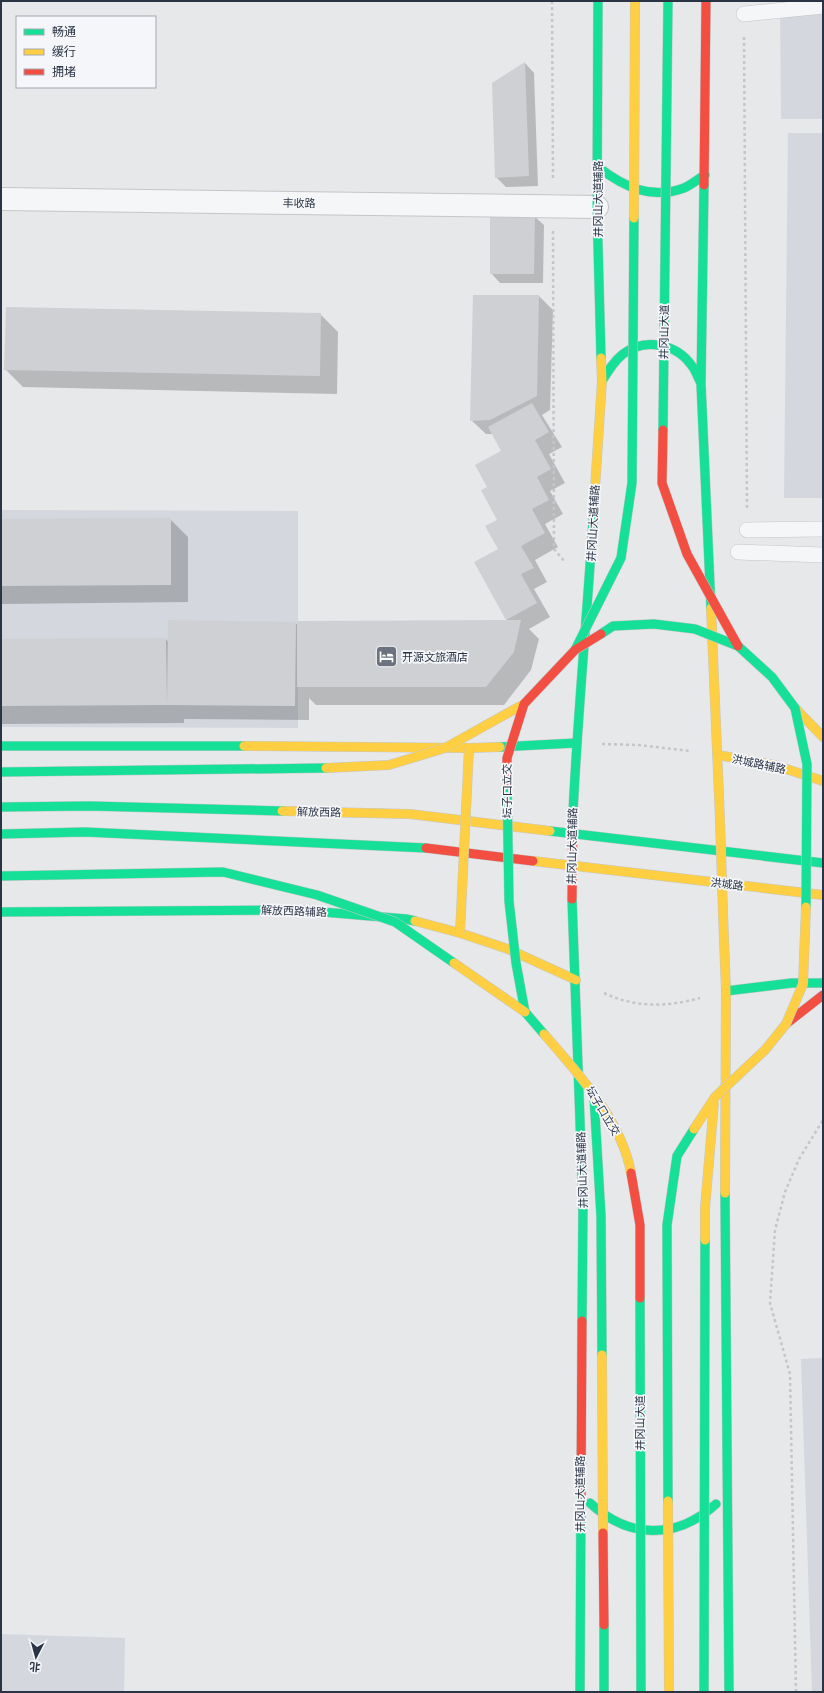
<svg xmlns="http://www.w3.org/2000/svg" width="824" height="1693" font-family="Manrope,'Noto Sans SC',sans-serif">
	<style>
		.built { fill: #d4d7dd }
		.shadow { fill: #0003 }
		.building { fill: #ced0d3 }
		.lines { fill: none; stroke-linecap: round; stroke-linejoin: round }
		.lane-casing { stroke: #c4c6c8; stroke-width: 16 }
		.street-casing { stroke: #c4c6c8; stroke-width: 24 }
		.fast-casing { stroke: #c4c6c8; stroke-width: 10 }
		.slow-casing { stroke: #c4c6c8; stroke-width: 10 }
		.jam-casing { stroke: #c4c6c8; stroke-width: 10 }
		.path { stroke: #c5c6ca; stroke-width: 2.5; stroke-dasharray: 3 3; stroke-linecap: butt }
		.lane { stroke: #f5f6f7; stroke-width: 15 }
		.street { stroke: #f5f6f7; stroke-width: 22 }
		.fast { stroke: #16e098; stroke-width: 9 }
		.slow { stroke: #ffcf43; stroke-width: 9 }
		.jam { stroke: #f24e42; stroke-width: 9 }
		.fast-bridge-casing { stroke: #c4c6c8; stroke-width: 10; stroke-linecap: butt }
		.slow-bridge-casing { stroke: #c4c6c8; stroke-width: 10; stroke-linecap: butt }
		.jam-bridge-casing { stroke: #c4c6c8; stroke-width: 10; stroke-linecap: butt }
		.fast-bridge { stroke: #16e098; stroke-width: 9 }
		.slow-bridge { stroke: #ffcf43; stroke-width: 9 }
		.jam-bridge { stroke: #f24e42; stroke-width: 9 }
		.labels { text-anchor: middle; stroke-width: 3.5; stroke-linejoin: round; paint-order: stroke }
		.street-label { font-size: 11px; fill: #2b3445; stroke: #f4f6f9 }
		.poi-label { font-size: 11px; fill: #2b3445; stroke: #f4f6f9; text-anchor: start }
	</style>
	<rect width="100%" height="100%" fill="#e6e8ea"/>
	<!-- built -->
	<path class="built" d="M780 1H823V119H781Z
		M788 133H823V498H784Z
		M1 510 298 511V728L1 727Z
		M823 1358V1692H812L801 1359Z
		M1 1634 125 1638 124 1692H1Z"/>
	<!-- shadow -->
	<path class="shadow" d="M525 63 534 73 538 186 506 187 496 177Z
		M534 216 544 225 543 283H500L491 273Z
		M539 296 553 310 550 410 542 415 562 447 549 454 565 483 550 491 563 514 545 524 558 547 535 560 547 582 534 589 550 617 529 629 539 639 531 670 504 705H316L309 698V720L184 719V723L1 724V640L166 639 169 643 295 623 298 625 509 621 507 620 499 549V520L489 488 502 451 493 434H486L471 420Z
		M320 314 338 332 337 394 23 387 5 369Z
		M170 519 188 537V602L1 604V520Z"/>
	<!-- building -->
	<path class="building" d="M525 62 529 176 495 178 492 83Z
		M490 214 535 215 534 274H490Z
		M473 295H539L537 396 490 420 470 421Z
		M6 307 321 313 320 376 4 370Z
		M532 403 549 432 535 440 551 469 537 477 549 500 532 509 545 533 521 546 534 568 521 574 537 603 506 620 474 562 498 549 485 526 497 520 481 490 487 487 475 465 501 451 488 427Z
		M171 518V585L1 586V519Z
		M168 620 296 622 295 706 167 705Z
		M521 620 514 652 486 687H297V621Z
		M166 638 167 705 1 706V639Z"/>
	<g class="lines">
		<defs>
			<path id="lane" d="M744 14 823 6
				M747 530 823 529
				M738 552 823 555"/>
			<path id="street" d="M1 199 597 207"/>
			<path id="fast" d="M598 1 597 207 601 358
				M598 167C624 187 651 200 684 188 691 185 698 179 705 175
				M704 185 701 384 711 608
				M602 381C608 371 614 361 623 354 645 337 677 344 692 366 696 371 698 378 701 383
				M1 746H244
				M500 747 576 743
				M1 807 90 806 282 811
				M573 813C578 705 589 597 595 488
				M550 831 823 863
				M1 834 85 832 426 848
				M572 899 583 1205 582 1321
				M1 912 299 910 406 919 415 921
				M726 991 792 983H823
				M725 1193 729 1692
				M590 1503C629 1539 676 1540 716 1504
				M580 1692 581 1494"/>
			<path id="slow" d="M595 488 602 381 601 358
				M711 608 720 820
				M795 708 823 737
				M244 746 469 748 500 747
				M718 755 774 765 823 781
				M282 811 410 814 550 831
				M533 861 823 895
				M723 913 726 991 725 1193
				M415 921 460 933 508 949 576 980"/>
			<path id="jam" d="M704 185 706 1
				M426 848 533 861
				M786 1024 823 995
				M581 1494 582 1321"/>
		</defs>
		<!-- lane casing -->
		<use href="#lane" class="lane-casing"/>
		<!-- street casing -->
		<use href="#street" class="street-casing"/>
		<!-- fast casing -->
		<use href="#fast" class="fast-casing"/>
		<!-- slow casing -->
		<use href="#slow" class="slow-casing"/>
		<!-- jam casing -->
		<use href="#jam" class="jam-casing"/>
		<!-- path -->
		<path class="path" d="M552 1 553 180
			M744 37 747 508
			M553 231 554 549 564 561
			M602 744 639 745 690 751
			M604 993C635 1008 667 1007 700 998
			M796 1692 790 1374 770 1303 775 1230 785 1192 799 1159 823 1120"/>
		<!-- lane -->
		<use href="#lane" class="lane"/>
		<!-- street -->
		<use href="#street" class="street"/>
		<!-- fast -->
		<use href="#fast" class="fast"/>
		<!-- slow -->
		<use href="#slow" class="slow"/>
		<!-- jam -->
		<use href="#jam" class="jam"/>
		<defs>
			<path id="fast-bridge" d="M663 430 668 1
				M601 634 613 626 654 624 695 629 738 646 772 677 795 708 807 764 806 907
				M575 650 621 558 632 483 634 218
				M1 772 326 768
				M507 785 509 901 516 963 525 1012 544 1034
				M1 876 223 872 317 895 395 922 454 963
				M594 1097 601 1216 602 1355
				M640 1298 641 1692
				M668 1501 667 1225 677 1156 694 1129
				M604 1625V1692
				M704 1692 705 1240"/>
			<path id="slow-bridge" d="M634 218 635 1
				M326 768 389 765 445 748 524 704
				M720 820 723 913
				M460 933 469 748
				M454 963 525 1012
				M544 1034C578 1073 622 1121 631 1173
				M694 1129 715 1097 765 1050 786 1024 803 984 806 907
				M705 1240V1208L714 1102
				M602 1355 603 1533
				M668 1501 669 1692"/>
			<path id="jam-bridge" d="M663 430 662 483 687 554 738 646
				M507 785V758L524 704 575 650 601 634
				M572 899 573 813
				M631 1173 640 1225V1298
				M603 1533 604 1625"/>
		</defs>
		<!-- fast-bridge casing -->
		<use href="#fast-bridge" class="fast-bridge-casing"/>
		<!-- slow-bridge casing -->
		<use href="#slow-bridge" class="slow-bridge-casing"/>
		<!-- jam-bridge casing -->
		<use href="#jam-bridge" class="jam-bridge-casing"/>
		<!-- fast-bridge -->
		<use href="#fast-bridge" class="fast-bridge"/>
		<!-- slow-bridge -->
		<use href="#slow-bridge" class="slow-bridge"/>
		<!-- jam-bridge -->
		<use href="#jam-bridge" class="jam-bridge"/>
	</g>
	<!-- icons -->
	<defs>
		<symbol id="hotel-square" viewBox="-11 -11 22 22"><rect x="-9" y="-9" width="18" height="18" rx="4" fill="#6c737f" stroke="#f4f6f9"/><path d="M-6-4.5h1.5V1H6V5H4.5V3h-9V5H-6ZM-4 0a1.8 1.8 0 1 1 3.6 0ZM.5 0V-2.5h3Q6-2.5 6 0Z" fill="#fff"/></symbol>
	</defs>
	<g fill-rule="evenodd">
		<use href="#hotel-square" x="374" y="644" width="25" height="25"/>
	</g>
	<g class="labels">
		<!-- street labels -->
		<g class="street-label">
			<text transform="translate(598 199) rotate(-90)" y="4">井冈山大道辅路</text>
			<text transform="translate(299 203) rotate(1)" y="4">丰收路</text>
			<text transform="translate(664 332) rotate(-89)" y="4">井冈山大道</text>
			<text transform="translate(593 523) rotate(-87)" y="4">井冈山大道辅路</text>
			<text transform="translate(759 764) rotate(12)" y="4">洪城路辅路</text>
			<text transform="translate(507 791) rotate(-90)" y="4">坛子口立交</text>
			<text transform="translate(319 812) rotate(1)" y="4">解放西路</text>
			<text transform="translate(572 846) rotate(-89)" y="4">井冈山大道辅路</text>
			<text transform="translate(727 884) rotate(7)" y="4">洪城路</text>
			<text transform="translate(294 911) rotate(2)" y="4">解放西路辅路</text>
			<text transform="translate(603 1111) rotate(59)" y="4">坛子口立交</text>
			<text transform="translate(582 1170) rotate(-92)" y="4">井冈山大道辅路</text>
			<text transform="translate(640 1423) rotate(-90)" y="4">井冈山大道</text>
			<text transform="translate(580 1494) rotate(-90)" y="4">井冈山大道辅路</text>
		</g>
		<!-- poi labels -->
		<g class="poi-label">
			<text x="402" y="661">开源文旅酒店</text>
		</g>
	</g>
	<!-- border -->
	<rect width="824" height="1693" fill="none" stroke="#2b3445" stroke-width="4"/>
	<!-- legend -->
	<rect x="16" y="16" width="140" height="72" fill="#f4f6f9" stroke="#a4a8b1"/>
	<rect x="24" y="29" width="20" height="6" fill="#16e098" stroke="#a4a8b1"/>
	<text x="52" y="36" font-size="12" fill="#2b3445">畅通</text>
	<rect x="24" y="49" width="20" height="6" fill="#ffcf43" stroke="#a4a8b1"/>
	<text x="52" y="56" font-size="12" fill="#2b3445">缓行</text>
	<rect x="24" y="69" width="20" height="6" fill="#f24e42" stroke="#a4a8b1"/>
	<text x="52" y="76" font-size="12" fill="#2b3445">拥堵</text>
	<!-- north arrow -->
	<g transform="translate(36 1657) rotate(186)" stroke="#f4f6f9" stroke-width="3" paint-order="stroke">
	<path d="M0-3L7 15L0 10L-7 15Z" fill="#2b3445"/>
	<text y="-6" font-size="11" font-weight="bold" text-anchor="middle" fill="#2b3445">北</text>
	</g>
</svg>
